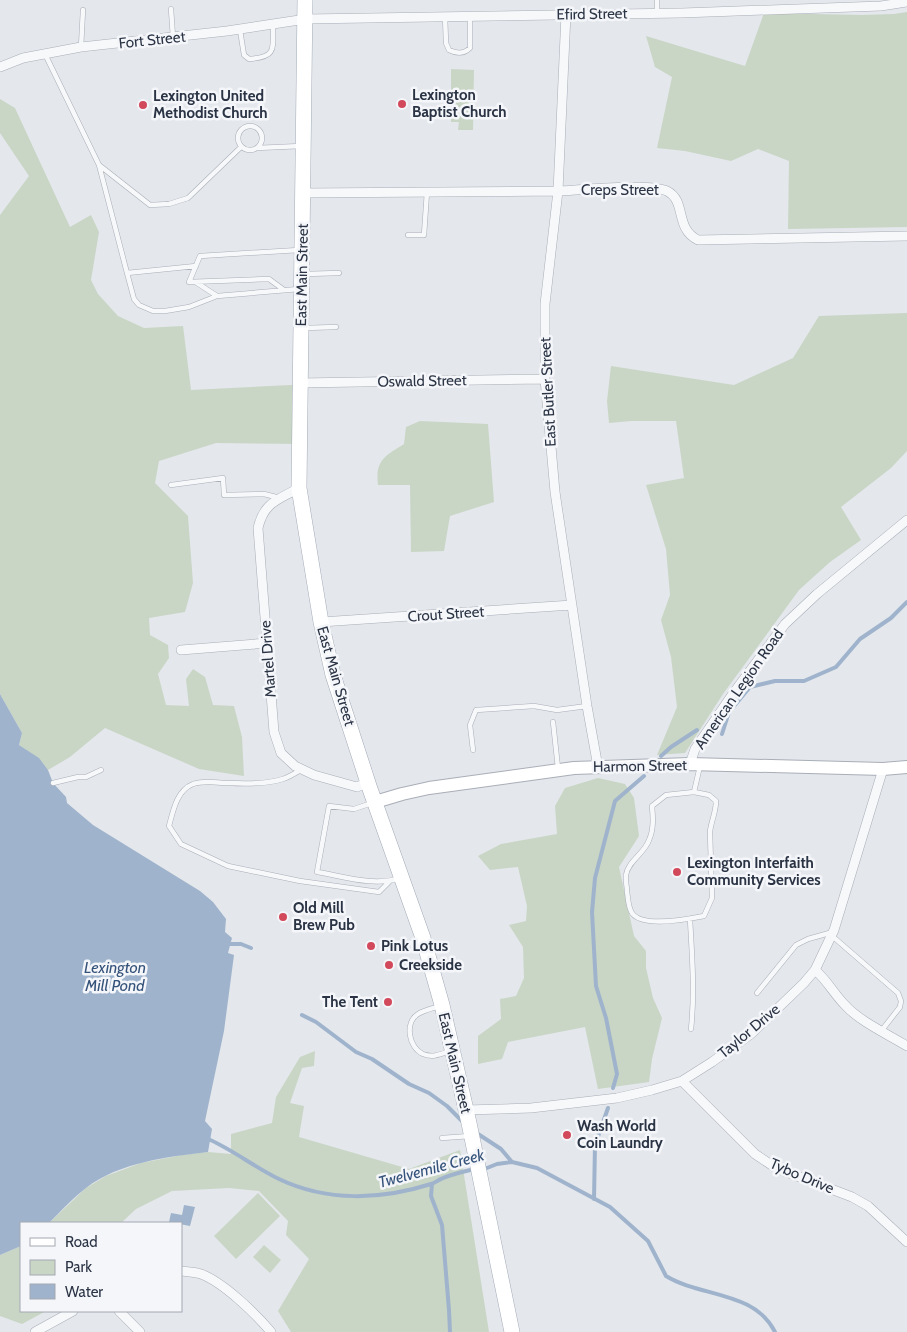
<svg xmlns="http://www.w3.org/2000/svg" width="907" height="1332" font-family="Cabin,sans-serif">
	<style>
		.green { fill: #c9d6c5 }
		.water { fill: #9fb4cc }
		.lines { fill: none; stroke-linecap: round; stroke-linejoin: round }
		.stream { stroke: #9fb4cc; stroke-width: 4 }
		.lane-casing { stroke: #a9aeb7; stroke-width: 5.5 }
		.street-casing { stroke: #a9aeb7; stroke-width: 10 }
		.secondary-casing { stroke: #a9aeb7; stroke-width: 14 }
		.primary-casing { stroke: #a3abb8; stroke-width: 16 }
		.lane { stroke: #f7f8fa; stroke-width: 4.5 }
		.street { stroke: #f7f8fa; stroke-width: 9 }
		.secondary { stroke: #fff; stroke-width: 12 }
		.primary { stroke: #fff; stroke-width: 15 }
		.poi-dot { fill: #d1495b; stroke: #f4f6f9; stroke-width: 2 }
		.labels { text-anchor: middle; stroke-width: 5; stroke-linejoin: round; paint-order: stroke }
		.street-label { font-size: 15px; fill: #2b3445; stroke: #f4f6f9 }
		.poi-label { font-size: 15px; font-weight: bold; fill: #2b3445; stroke: #f4f6f9; text-anchor: start }
		.water-label { font-size: 16px; font-style: italic; fill: #34527a; stroke: #f4f6f9 }
	</style>
	<rect width="100%" height="100%" fill="#e4e7ec"/>
	<!-- green -->
	<path class="green" d="M907 12V227L788 229 789 161 758 149 731 161 685 151 657 148 672 77 655 67 646 36 745 66 764 13 862 15 894 14Z
		M451 69 474 70 473 130H458L459 122H451Z
		M0 99 15 108 70 227 91 215 99 232 91 280 98 294 118 316 144 328 183 326 191 390 291 385 300 383V444L216 443 159 461 155 483 188 516 193 583 185 612 149 618 150 635 168 645 169 658 158 674 166 705 189 706 186 679 193 669 205 677 213 705 234 706 242 737 244 776 199 769 105 728 70 757 48 770 38 758 19 745 22 733 0 694V215L29 176 0 133Z
		M907 313V451L891 468 841 507 861 540 830 562 799 590 723 694 685 753 657 755 677 707 671 657 661 620 670 595 666 549 646 485 684 478 676 421H631L609 423 607 401 611 366 734 385 793 358 819 316Z
		M420 421 488 424 494 502 450 516 444 551 411 552 410 485H378C375 460 385 456 404 444L406 427Z
		M598 778 625 784 634 798 639 836 619 867 634 936 646 951V968L653 998 662 1018 652 1059 649 1082 598 1089 585 1027 508 1042 502 1059 478 1064V1036L501 1019 500 999 516 996 524 978 523 947 509 925 526 921 527 906 518 867 490 870 478 856 501 844 557 834 555 806 565 788Z
		M315 1051 314 1066 302 1068 290 1103 304 1106 299 1137 409 1169 460 1150 489 1332H291L278 1311 309 1259 286 1235 288 1221 259 1191 229 1188 172 1191 136 1209 121 1223H49L86 1188 106 1176 141 1163 182 1155 208 1152 231 1154V1134L272 1123 276 1097 300 1057Z
		M258 1193 280 1216 236 1259 214 1236Z
		M264 1245 281 1260 270 1273 253 1257Z
		M21 1246V1311H46L22 1324 0 1316V1255Z"/>
	<!-- water -->
	<path class="water" d="M0 694 22 733 19 745 39 758 48 770 53 783 66 797 67 803 93 825 200 891 213 902 226 919 225 932 232 938 228 953 234 955 224 1031 205 1121 212 1129 208 1152C167 1157 120 1162 86 1188 73 1198 61 1211 49 1223H21V1246L0 1255Z
		M184 1205 195 1207 190 1226 169 1222 171 1213 182 1215Z"/>
	<g class="lines">
		<!-- stream -->
		<path class="stream" d="M722 734 729 712 750 687 775 681H804L836 667 860 639 891 618 907 602
			M661 756 671 747 697 730
			M230 944H241L251 948
			M302 1015 316 1022 356 1052 372 1059 409 1084 429 1093 447 1106 464 1123
			M613 1088 617 1074 606 1018 596 986 592 912 595 878 615 801 644 776
			M475 1132 501 1149 512 1162
			M206 1138C232 1149 254 1167 279 1179 327 1202 381 1200 431 1184 435 1183 438 1180 441 1179 451 1174 463 1172 474 1169
			M481 1168H487L497 1164 512 1162 537 1168 610 1207 648 1241 666 1276C700 1297 755 1291 775 1332
			M432 1184 431 1196 442 1225 449 1310 450 1332
			M594 1199 595 1145 608 1108"/>
		<defs>
			<path id="lane" d="M657 0V13
				M171 9 173 37
				M445 16 446 43 449 50C457 54 464 54 470 48V17
				M240 30 244 55 249 59C277 57 273 49 273 25
				M81 47 83 10
				M45 54 99 165 150 205 169 204 188 198 241 147
				M238 138a12 12 0 1 1 24 0a12 12 0 1 1-24 0Z
				M257 148 301 146
				M99 165 127 273 196 266
				M408 235H424L427 192
				M127 273 134 299 139 305 153 311H165L189 307 217 296 299 289
				M305 274 339 273
				M197 283 217 296
				M284 290 269 279 189 282 200 256 299 250
				M305 328 336 327
				M171 485 223 478 224 495 264 494 280 498
				M553 722 558 768
				M473 750 470 725 476 710 534 706 557 710 587 706
				M301 770C295 773 289 777 283 779 267 784 246 784 228 783 217 783 205 780 193 784 177 790 173 811 169 826L181 844 228 866 300 881 379 892 389 882
				M53 783 78 777H86L101 770
				M694 792 666 795 652 806C653 817 654 829 649 840 645 853 628 861 626 875 625 880 627 886 627 891 628 898 628 907 632 913 642 928 689 919 704 916L712 898 710 832C711 821 716 813 716 801L709 795 694 792 700 766
				M372 803 354 809 329 806 317 872C342 876 374 887 400 878
				M690 919C692 956 695 992 691 1029
				M831 935 898 993 901 1001 900 1007 882 1030
				M757 993 796 945 808 939 833 932
				M440 1006C434 1008 424 1010 418 1014 404 1023 409 1048 423 1054 433 1058 441 1054 450 1051
				M442 1138 470 1136"/>
			<path id="street" d="M566 14 558 191 545 304V379L555 492 587 706 598 767
				M0 67 23 58 81 47 227 31 306 19 682 13 881 6 907 2
				M304 193C388 192 473 192 558 191 580 190 651 183 667 191 687 201 674 228 698 240L907 236
				M300 383 545 379
				M299 488C278 500 264 502 258 528L274 732 281 753 295 766 314 775 357 787 369 782
				M321 622 572 605
				M181 650 267 643
				M690 764 695 749 732 695 785 624 817 594 907 520
				M815 970C827 980 834 994 845 1005 859 1021 889 1035 907 1046
				M682 1081 755 1154 776 1168 852 1197 868 1206 907 1242
				M466 1110 531 1108 617 1098 652 1090 682 1081 712 1062 751 1034 804 983 815 970 834 930 883 769
				M181 1271C188 1272 195 1272 201 1274 223 1282 256 1314 271 1332
				M119 1311 140 1332
				M35 1332 73 1311"/>
			<path id="secondary" d="M375 802 402 794 429 788 574 768 690 764 883 769 907 767"/>
			<path id="primary" d="M305 0 299 488 321 622 333 675 370 789 423 938 442 1005 469 1123 512 1332"/>
		</defs>
		<!-- lane casing -->
		<use href="#lane" class="lane-casing"/>
		<!-- street casing -->
		<use href="#street" class="street-casing"/>
		<!-- secondary casing -->
		<use href="#secondary" class="secondary-casing"/>
		<!-- primary casing -->
		<use href="#primary" class="primary-casing"/>
		<!-- lane -->
		<use href="#lane" class="lane"/>
		<!-- street -->
		<use href="#street" class="street"/>
		<!-- secondary -->
		<use href="#secondary" class="secondary"/>
		<!-- primary -->
		<use href="#primary" class="primary"/>
	</g>
	<!-- markers -->
	<g class="poi-dot">
		<circle cx="402" cy="104" r="5"/>
		<circle cx="143" cy="105" r="5"/>
		<circle cx="677" cy="872" r="5"/>
		<circle cx="283" cy="917" r="5"/>
		<circle cx="371" cy="946" r="5"/>
		<circle cx="389" cy="965" r="5"/>
		<circle cx="388" cy="1002" r="5"/>
		<circle cx="567" cy="1135" r="5"/>
	</g>
	<g class="labels">
		<!-- street labels -->
		<g class="street-label">
			<text transform="translate(592 14) rotate(-1)" y="5">Efird Street</text>
			<text transform="translate(152 40) rotate(-6)" y="5">Fort Street</text>
			<text x="620" y="195">Creps Street</text>
			<text transform="translate(302 275) rotate(-89)" y="5">East Main Street</text>
			<text transform="translate(422 381) rotate(-1)" y="5">Oswald Street</text>
			<text transform="translate(548 392) rotate(-93)" y="5">East Butler Street</text>
			<text transform="translate(446 614) rotate(-4)" y="5">Crout Street</text>
			<text transform="translate(268 659) rotate(-94)" y="5">Martel Drive</text>
			<text transform="translate(336 676) rotate(74)" y="5">East Main Street</text>
			<text transform="translate(739 689) rotate(-55)" y="5">American Legion Road</text>
			<text transform="translate(640 766) rotate(-1)" y="5">Harmon Street</text>
			<text transform="translate(749 1031) rotate(-40)" y="5">Taylor Drive</text>
			<text transform="translate(455 1063) rotate(77)" y="5">East Main Street</text>
			<text transform="translate(802 1176) rotate(23)" y="5">Tybo Drive</text>
		</g>
		<!-- poi labels -->
		<g class="poi-label">
			<text x="412" y="100">Lexington<tspan x="412" dy="17">Baptist Church</tspan></text>
			<text x="153" y="101">Lexington United<tspan x="153" dy="17">Methodist Church</tspan></text>
			<text x="687" y="868">Lexington Interfaith<tspan x="687" dy="17">Community Services</tspan></text>
			<text x="293" y="913">Old Mill<tspan x="293" dy="17">Brew Pub</tspan></text>
			<text x="381" y="951">Pink Lotus</text>
			<text x="399" y="970">Creekside</text>
			<text x="378" y="1007" text-anchor="end">The Tent</text>
			<text x="577" y="1131">Wash World<tspan x="577" dy="17">Coin Laundry</tspan></text>
		</g>
		<!-- water labels -->
		<g class="water-label">
			<text x="115" y="973">Lexington<tspan x="115" dy="18">Mill Pond</tspan></text>
			<text transform="translate(431 1168) rotate(-15)" y="6">Twelvemile Creek</text>
		</g>
	</g>
	<!-- legend -->
	<rect x="20" y="1222" width="162" height="90" fill="#f4f6f9" stroke="#a4a8b1"/>
	<rect x="30" y="1238" width="25" height="8" fill="#ffffff" stroke="#a4a8b1"/>
	<text x="65" y="1247" font-size="15" fill="#2b3445">Road</text>
	<rect x="30" y="1260" width="25" height="15" fill="#c9d6c5" stroke="#a4a8b1"/>
	<text x="65" y="1272" font-size="15" fill="#2b3445">Park</text>
	<rect x="30" y="1284" width="25" height="15" fill="#9fb4cc" stroke="#a4a8b1"/>
	<text x="65" y="1297" font-size="15" fill="#2b3445">Water</text>
</svg>
